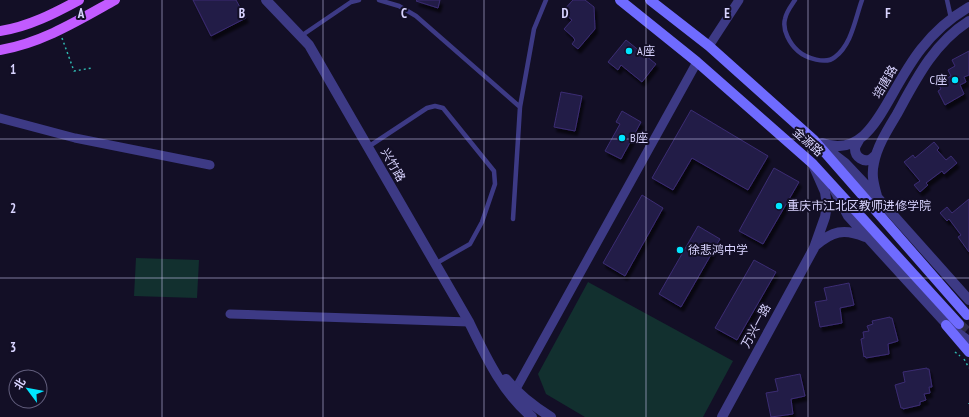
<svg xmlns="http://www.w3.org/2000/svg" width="969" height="417" font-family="'PT Sans Narrow','Noto Sans SC',sans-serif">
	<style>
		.green { fill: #12302f }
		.building { fill: #241b47; stroke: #3b2d73; filter: url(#shadow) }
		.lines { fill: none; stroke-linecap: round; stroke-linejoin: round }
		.secondary-tunnel { stroke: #312d47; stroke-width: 10; stroke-dasharray: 10 5; stroke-linecap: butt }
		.path { stroke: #2fb8b0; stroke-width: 1.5; stroke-dasharray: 2 3; stroke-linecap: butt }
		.service { stroke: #3d3a85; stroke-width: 4.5 }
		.minor { stroke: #3d3a85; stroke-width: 9 }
		.tertiary { stroke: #3d3a85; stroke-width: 10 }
		.secondary { stroke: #6f6bff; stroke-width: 10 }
		.primary { stroke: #c25bff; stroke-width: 10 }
		.grid { fill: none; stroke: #d9d4ff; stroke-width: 1; stroke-opacity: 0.55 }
		.poi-dot { fill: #00e5ff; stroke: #130f26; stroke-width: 1.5 }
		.labels { text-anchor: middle; stroke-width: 4; stroke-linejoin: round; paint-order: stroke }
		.poi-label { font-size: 12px; fill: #d9d4ff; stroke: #130f26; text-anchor: start }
		.street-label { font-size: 12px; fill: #d9d4ff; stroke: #130f26 }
		.grid-label { font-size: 13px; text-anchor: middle; font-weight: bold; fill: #d9d4ff; stroke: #130f26; stroke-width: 4; stroke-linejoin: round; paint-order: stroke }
	</style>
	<defs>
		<filter id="shadow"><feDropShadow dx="2.5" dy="4.5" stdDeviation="1" flood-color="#0009"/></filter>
	</defs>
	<rect width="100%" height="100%" fill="#130f26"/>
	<!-- green -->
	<path class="green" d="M136 258 199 260 197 298 134 296Z
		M588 282 733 361 703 417H585L546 394 538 374Z"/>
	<!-- building -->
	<path class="building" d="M193 0H236L246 18 211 36Z
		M417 0H440L438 8 416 1Z
		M573 0H585L594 7 595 29 578 49 572 44 575 40 574 39V38L564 29 572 20 562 12Z
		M626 40 656 64 642 82 621 65 618 70 608 62Z
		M969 51V75L964 77 966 82 960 85 964 94 945 105 938 91 941 89 938 83 951 76 948 70 955 66 952 60Z
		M561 92 582 96 575 131 554 127Z
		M691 110 768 156 748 190 692 158 673 190 652 178Z
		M622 111 641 122 621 159 605 151 620 124 616 122Z
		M934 142 939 148 937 150 946 160 951 156 957 163 944 174 942 171 926 183 928 185 920 192 914 185 920 181 904 162 913 155 915 158Z
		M774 168 799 182 763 244 739 231Z
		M642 195 663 208 625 276 603 263Z
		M969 199V252L958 237 961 235 949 219 947 221 940 213 947 207 952 213Z
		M698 226 720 239 681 307 659 294Z
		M754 260 776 272 737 340 715 328Z
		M849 283 854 305 840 308 842 323 820 327 815 302 827 300 824 288Z
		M890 317V318H892L898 341 888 344 889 354 866 358 865 356 864 357 861 339 864 338 863 332 869 331 867 326 873 324 872 321Z
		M927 368V369H929L932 387H929L930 393 924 394 926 400 920 402V405L903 409V408H901L895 385 905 382 903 372Z
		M800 374 805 396 791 399 793 414 771 417 766 393 778 391 775 379Z"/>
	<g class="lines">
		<!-- secondary-tunnel -->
		<path class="secondary-tunnel" d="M959 324 969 333"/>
		<!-- path -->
		<path class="path" d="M62 38 74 71 92 68
			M955 352 960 356
			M964 359 969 368
			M969 404V403"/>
		<!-- service -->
		<path class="service" d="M379 0 399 6 416 16 520 107
			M795 0C791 6 786 12 785 19 782 30 790 44 798 51 806 58 826 65 835 57 852 44 855 19 862 0
			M947 0 951 18
			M301 36 351 2 359 0
			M368 147 427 108 435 106 443 108 494 171 495 184 482 222 470 244 435 264
			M513 219 520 107 534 29 546 0"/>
		<!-- minor -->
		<path class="minor" d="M709 46 739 0
			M0 118 75 138 210 165
			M230 314 469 322
			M512 396 697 62"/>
		<!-- tertiary -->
		<path class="tertiary" d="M266 0 309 45 469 322C485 355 503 394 532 417
			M859 140C858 142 855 146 855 149 855 157 864 163 871 159 873 158 874 156 876 155
			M822 143C859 157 877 121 892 95 901 79 910 63 921 49 935 31 950 18 969 7
			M824 147 845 163 878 198 969 300
			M835 191 848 216 952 330
			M877 196C874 185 871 175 874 163 877 146 888 129 897 114 916 79 934 43 969 21
			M815 246C832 231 844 228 865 237
			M952 329 969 341
			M506 379C519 395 533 406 551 417
			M722 417 814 248 825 217 827 205 825 192 814 167"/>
		<!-- secondary -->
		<path class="secondary" d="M620 0 697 62 813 164 959 324
			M650 0 709 46 814 140 967 315
			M946 325 969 352"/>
		<!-- primary -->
		<path class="primary" d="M0 31C28 27 55 13 79 0
			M0 50C42 43 79 20 115 0"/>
	</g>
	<!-- grid -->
	<path class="grid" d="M162 0V417M323 0V417M484 0V417M646 0V417M808 0V417M0 139H969M0 278H969"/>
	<!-- markers -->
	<g class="poi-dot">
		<circle cx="629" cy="51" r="4"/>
		<circle cx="955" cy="80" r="4"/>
		<circle cx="622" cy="138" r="4"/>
		<circle cx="779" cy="206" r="4"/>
		<circle cx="680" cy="250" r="4"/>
	</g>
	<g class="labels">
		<!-- poi labels -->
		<g class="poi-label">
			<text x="637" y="55">A座</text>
			<text x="947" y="84" text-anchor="end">C座</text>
			<text x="630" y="142">B座</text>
			<text x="787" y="210">重庆市江北区教师进修学院</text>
			<text x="688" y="254">徐悲鸿中学</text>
		</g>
		<!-- street labels -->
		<g class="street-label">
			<text transform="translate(885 82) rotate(-60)" y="4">培唐路</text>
			<text transform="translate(808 142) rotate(42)" y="4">金源路</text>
			<text transform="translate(393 165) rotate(60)" y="4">兴竹路</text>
			<text transform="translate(756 326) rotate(-62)" y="4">万兴一路</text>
		</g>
	</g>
	<g class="grid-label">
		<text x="81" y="18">A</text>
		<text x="242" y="18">B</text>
		<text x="404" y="18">C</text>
		<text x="565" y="18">D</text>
		<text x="727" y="18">E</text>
		<text x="888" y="18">F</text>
		<text x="13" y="74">1</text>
		<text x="13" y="213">2</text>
		<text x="13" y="352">3</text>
	</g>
	<!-- north arrow -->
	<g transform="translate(28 389) rotate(302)"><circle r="19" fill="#130f26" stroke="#625e7d"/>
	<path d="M0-3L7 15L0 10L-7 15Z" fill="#00e5ff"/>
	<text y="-6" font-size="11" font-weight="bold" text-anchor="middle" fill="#d9d4ff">北</text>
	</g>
</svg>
